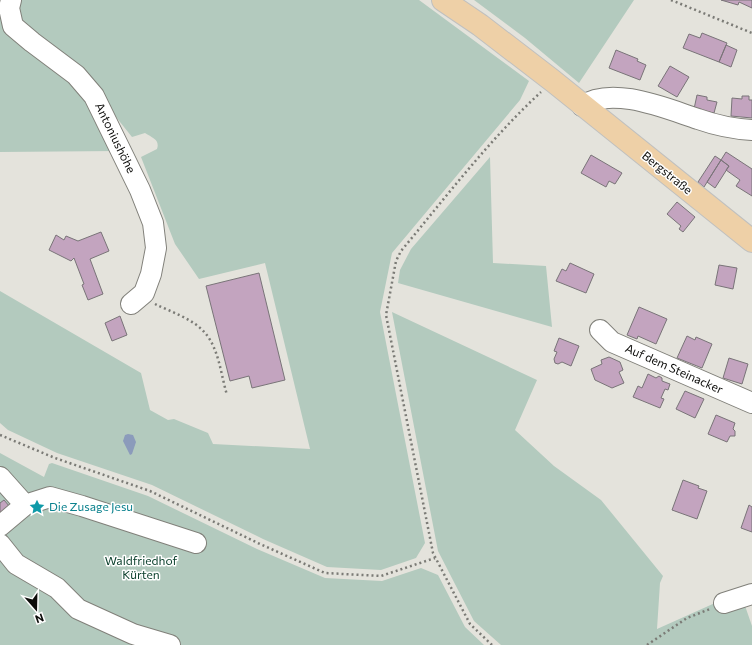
<svg xmlns="http://www.w3.org/2000/svg" width="752" height="645" font-family="Commissioner,sans-serif">
	<style>
		.green { fill: #b3cabe }
		.water { fill: #8b9bbb }
		.building { fill: #c3a4bf; stroke: #797478 }
		.lines { fill: none; stroke-linecap: round; stroke-linejoin: round }
		.minor-casing { stroke: #81807a; stroke-width: 22 }
		.major-casing { stroke: #c0c0bf; stroke-width: 24 }
		.path { stroke: #7b7b76; stroke-width: 2.5; stroke-dasharray: 2 3; stroke-linecap: butt }
		.minor { stroke: #fff; stroke-width: 20 }
		.major { stroke: #eed0a7; stroke-width: 22 }
		.labels { text-anchor: middle; stroke-width: 3; stroke-linejoin: round; paint-order: stroke }
		.street-label { font-size: 12px; fill: #0c0c0a; stroke: #fff }
		.culture-label { font-size: 12px; fill: #0d838f; stroke: #fff; text-anchor: start }
		.park-label { font-size: 12px; fill: #053b27; stroke: #fff }
	</style>
	<rect width="100%" height="100%" fill="#e4e3dc"/>
	<!-- green -->
	<path class="green" d="M0 0H7L5 7 74 77 117 151 0 152Z
		M15 0H419L529 81 520 100 392 253 380 312 425 543 416 558 381 570 327 567 263 539 152 485 57 453 8 430 0 423V291L141 373 150 410 168 420 174 419 208 433 213 444 310 449 265 263 199 279 175 244 141 157 157 149C160 140 153 138 145 133L132 137 88 82 21 29Z
		M474 0H634L579 83 525 38Z
		M490 157 493 263 546 266 552 327 398 283 400 270 411 249Z
		M392 312 537 380 515 430 554 466 601 500 663 576 660 583 657 629 715 603 743 600 752 626V645H501L474 621 438 551Z
		M0 453 44 477 49 464 52 463 148 496 257 549 325 578 382 581 421 568 438 575 465 627 484 645H0Z"/>
	<!-- water -->
	<path class="water" d="M128 434 133 435 136 442 132 454 130 455 123 441 125 435Z"/>
	<!-- building -->
	<path class="building" d="M721 0H752V8L739 2 738 5Z
		M702 33 727 43 719 62 683 48 689 34 700 38Z
		M726 45 737 50 731 67 719 62Z
		M616 50 638 59 637 61 646 65 640 80 609 68Z
		M670 66 689 77 677 97 658 86Z
		M697 95 707 97V100L717 102 714 113 694 109Z
		M742 96H749V100H752V118L731 116 732 98 742 99Z
		M726 152 752 169V196L736 186 740 180 726 170 729 166 721 160Z
		M591 155 622 173 615 184 609 181 606 187 581 173Z
		M715 156 721 160 704 187 698 182Z
		M721 160 729 166 715 188 707 182Z
		M677 202 695 217 683 232 679 229 681 226 667 214Z
		M101 232 109 251 90 259 103 294 88 300 82 285 84 284 74 258 71 261 49 250 56 235 64 240 66 236 78 241Z
		M570 263 594 274 586 293 556 281 562 269 566 271Z
		M719 265 737 268 733 289 715 285Z
		M259 273 285 380 252 388 249 376 230 381 206 286Z
		M639 307 667 319 656 344 638 336 637 339 627 335Z
		M120 316 127 335 112 341 105 323Z
		M687 336 695 340 696 337 712 344 702 368 677 358Z
		M559 338 579 346 571 366 562 362 558 364 555 363 554 359 557 352 554 351Z
		M609 357 620 362 623 370 619 372 624 383 612 388 595 380 591 369 602 364 601 360Z
		M729 358 748 364 742 384 723 378Z
		M648 374 656 378 659 376 662 378V381L670 384 668 390 665 389 661 398 664 399 660 408 633 397 638 386 642 388Z
		M685 391 704 399 695 418 676 409Z
		M716 415 735 423 733 429 735 431V436H730L727 442 708 434Z
		M683 480 699 486 698 488 707 491 697 519 672 510Z
		M4 500 10 507 0 515V503Z
		M749 505 752 507V532L741 528Z"/>
	<g class="lines">
		<defs>
			<path id="minor" d="M11 0 9 8 13 26 32 42 76 75 94 96 140 190 153 223 156 248 151 274 144 293 131 304
				M582 106C612 85 667 109 698 119 715 125 734 129 752 130
				M600 330 612 342 752 403
				M0 477 25 505 0 526
				M25 505 50 497 82 506 196 543
				M0 544 16 564 57 588 78 609 133 634 170 645
				M724 603 752 594"/>
			<path id="major" d="M443 0 480 25 553 81 752 241"/>
		</defs>
		<!-- minor casing -->
		<use href="#minor" class="minor-casing"/>
		<!-- major casing -->
		<use href="#major" class="major-casing"/>
		<!-- path -->
		<path class="path" d="M671 0 752 33
			M155 304C171 312 194 319 206 334 219 350 221 375 227 395
			M0 435 55 458 150 491 260 544 325 573 381 576 435 558
			M492 645 470 624 433 553 386 315 396 261 401 251C446 197 489 140 541 92
			M647 645 687 618 710 609"/>
		<!-- minor -->
		<use href="#minor" class="minor"/>
		<!-- major -->
		<use href="#major" class="major"/>
	</g>
	<!-- icons -->
	<defs>
		<symbol id="sight-bare" viewBox="-9 -9 18 18"><path d="M0-6L1.8-2.2L6-1.7L2.9 1.2L3.7 5.4L0 3.3L-3.7 5.4L-2.9 1.2L-6-1.7L-1.8-2.2Z" fill="#0f9aa8" stroke="#fff" stroke-width="2.5" paint-order="stroke"/></symbol>
	</defs>
	<g fill-rule="evenodd">
		<use href="#sight-bare" x="26" y="496" width="22" height="22"/>
	</g>
	<g class="labels">
		<!-- street labels -->
		<g class="street-label">
			<text transform="translate(115 138) rotate(64)" y="4">Antoniushöhe</text>
			<text transform="translate(667 173) rotate(39)" y="4">Bergstraße</text>
			<text transform="translate(674 369) rotate(24)" y="4">Auf dem Steinacker</text>
		</g>
		<!-- culture labels -->
		<g class="culture-label">
			<text x="49" y="511">Die Zusage Jesu</text>
		</g>
		<!-- park labels -->
		<g class="park-label">
			<text x="141" y="565">Waldfriedhof<tspan x="141" dy="14">Kürten</tspan></text>
		</g>
	</g>
	<!-- north arrow -->
	<g transform="translate(36 609) rotate(160)" stroke="#ffffff" stroke-width="3" paint-order="stroke">
	<path d="M0-3L7 15L0 10L-7 15Z" fill="#0c0c0a"/>
	<text y="-6" font-size="11" font-weight="bold" text-anchor="middle" fill="#0c0c0a">N</text>
	</g>
</svg>
